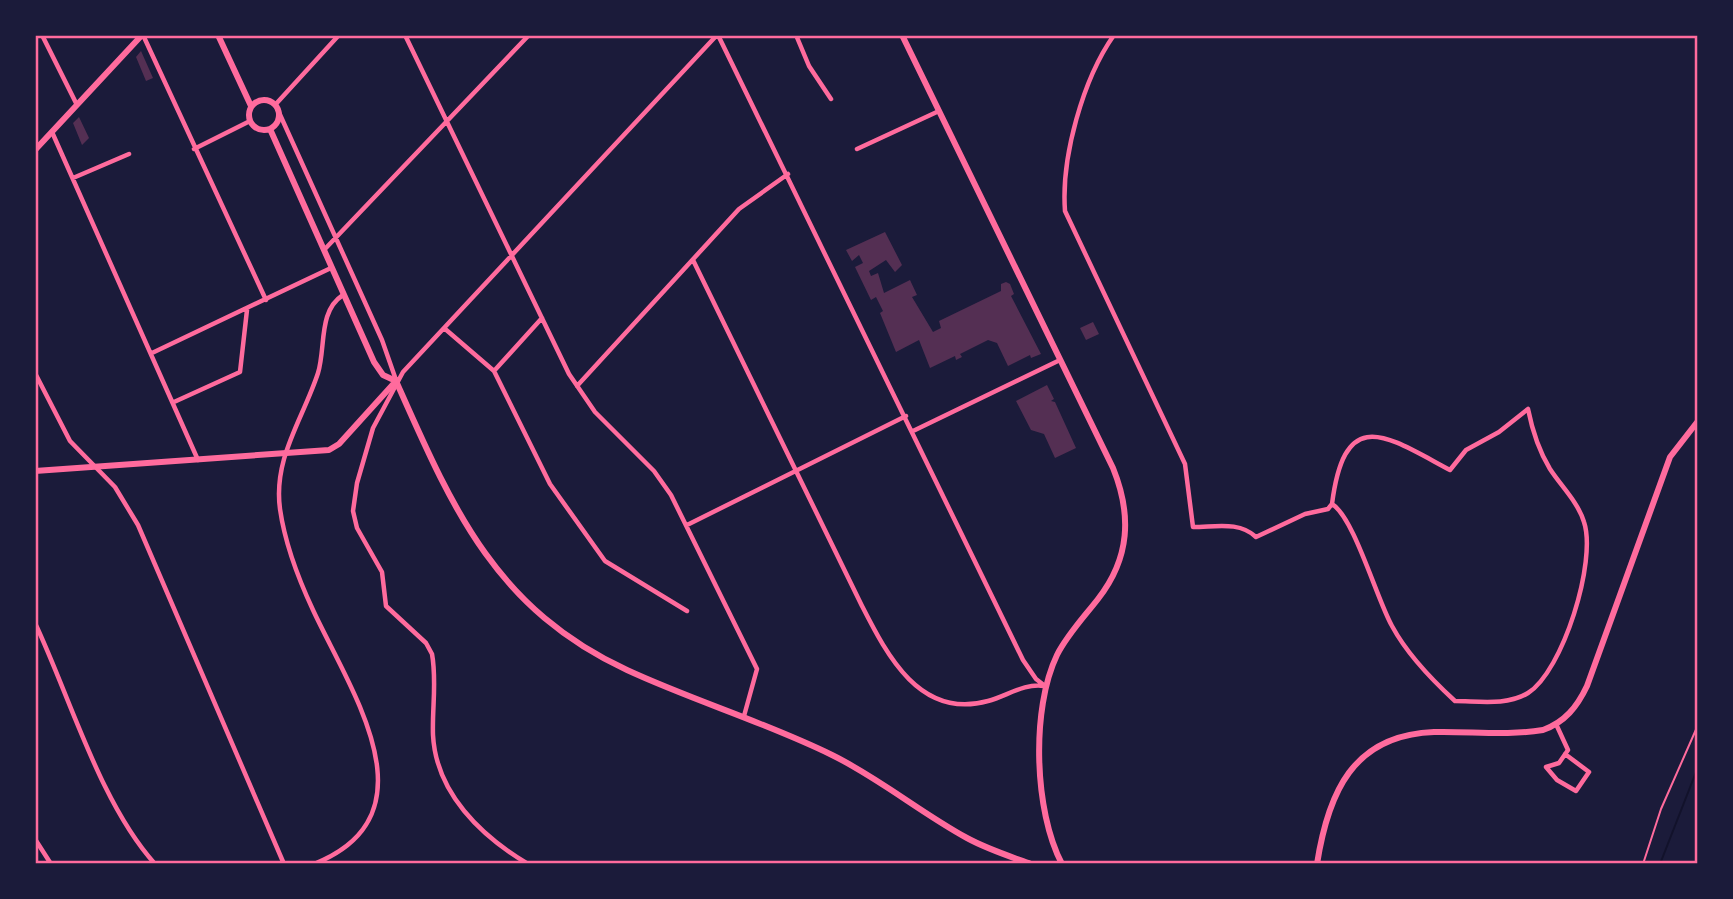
<svg xmlns="http://www.w3.org/2000/svg" width="1733" height="899" font-family="'Fira Sans Condensed',sans-serif">
	<style>
		.lines { fill: none; stroke-linecap: round; stroke-linejoin: round }
		.stream { stroke: #12122b; stroke-width: 2 }
		.building { fill: #542f53 }
		.path { stroke: #ff6b9d; stroke-width: 2 }
		.minor { stroke: #ff6b9d; stroke-width: 4.5 }
		.secondary { stroke: #ff6b9d; stroke-width: 6 }
		.primary { stroke: #ff6b9d; stroke-width: 6 }
		.neatline { fill: none; stroke: #ff6b9d; stroke-width: 2.5 }
	</style>
	<rect width="100%" height="100%" fill="#1b1b3a"/>
	<g class="lines">
		<!-- stream -->
		<path class="stream" d="M1660 864 1698 767"/>
	</g>
	<!-- building -->
	<path class="building" d="M141 51 153 78 146 81 136 57Z
		M79 117 89 138 82 145 73 123Z
		M885 232 902 265 895 272 886 260 869 271 871 276 878 273 884 293 910 280 917 295 912 297 933 332 941 328 939 321 1001 291V284L1006 282 1010 284 1014 294 1011 296 1041 354 1031 358 1030 355 1008 366 997 343 988 340 960 354 962 357 956 360 955 356 930 368 919 340 896 352 880 313 883 311 876 297 871 300 855 267 863 263 859 255 852 261 846 250Z
		M1093 322 1099 334 1086 340 1080 328Z
		M1047 385 1054 399 1051 401 1055 402 1076 448 1055 458 1044 434 1031 430 1016 401Z"/>
	<g class="lines">
		<!-- path -->
		<path class="path" d="M1643 864 1661 809 1698 725"/>
		<!-- minor -->
		<path class="minor" d="M42 35 77 105
			M143 35 266 300
			M405 35 569 374 595 412 654 471 671 495 757 669 744 716
			M718 35 1023 660 1036 679 1045 686
			M796 35 809 66 831 99
			M1114 35C1083 79 1061 157 1065 211L1185 464 1193 527C1216 527 1239 521 1256 537L1305 514 1328 509 1332 504
			M275 105 339 35
			M277 108 382 340 396 380
			M52 132 198 460
			M194 149 250 121
			M857 149 939 111
			M73 178 129 154
			M324 250 529 35
			M693 260 862 606C887 655 920 720 988 701 1007 696 1024 683 1044 686
			M444 328 494 371 550 484 605 561 687 611
			M152 353 331 268
			M494 371 542 318
			M35 373 70 441 115 487 138 525 284 864
			M577 386 739 209 788 174
			M174 402 240 372 247 310
			M1528 409C1532 429 1539 451 1550 469 1561 486 1578 502 1584 522 1597 561 1563 671 1528 693 1507 706 1478 701 1455 701 1431 679 1407 654 1392 626 1377 600 1354 517 1332 504 1345 404 1386 436 1450 470L1466 450 1499 432Z
			M913 431 1060 360
			M687 525 906 416
			M35 623C70 697 100 803 155 864
			M1556 724 1568 750 1559 763 1546 767 1557 780 1576 791 1589 772 1565 754
			M35 839 51 864
			M314 864C438 815 350 690 313 610 298 578 285 544 280 509 273 458 303 419 318 373 326 347 318 311 343 295
			M528 864C481 836 436 793 433 735 432 708 437 681 432 654L426 643 386 606 382 572 357 528 353 511 357 483 373 428 403 372 717 35"/>
		<!-- secondary -->
		<path class="secondary" d="M902 35 1113 468C1132 515 1130 558 1098 599 1084 617 1067 635 1057 655 1031 709 1034 811 1062 864
			M1317 864C1328 794 1352 735 1434 732 1470 731 1507 736 1543 730 1565 722 1577 707 1587 686L1670 457 1698 421"/>
		<!-- primary -->
		<path class="primary" d="M218 35 251 106
			M249 115a15 15 0 1 1 30 0a15 15 0 1 1-30 0Z
			M270 129 374 362 383 375 396 381C452 507 494 608 627 670 694 701 765 722 832 755 879 778 921 813 967 838 987 849 1009 856 1031 864
			M35 150 142 35
			M35 471 329 450 339 444 396 381"/>
	</g>
	<!-- border -->
	<rect width="1733" height="899" fill="none" stroke="#1b1b3a" stroke-width="74"/>
	<rect x="37" y="37" width="1659" height="825" class="neatline"/>
</svg>
